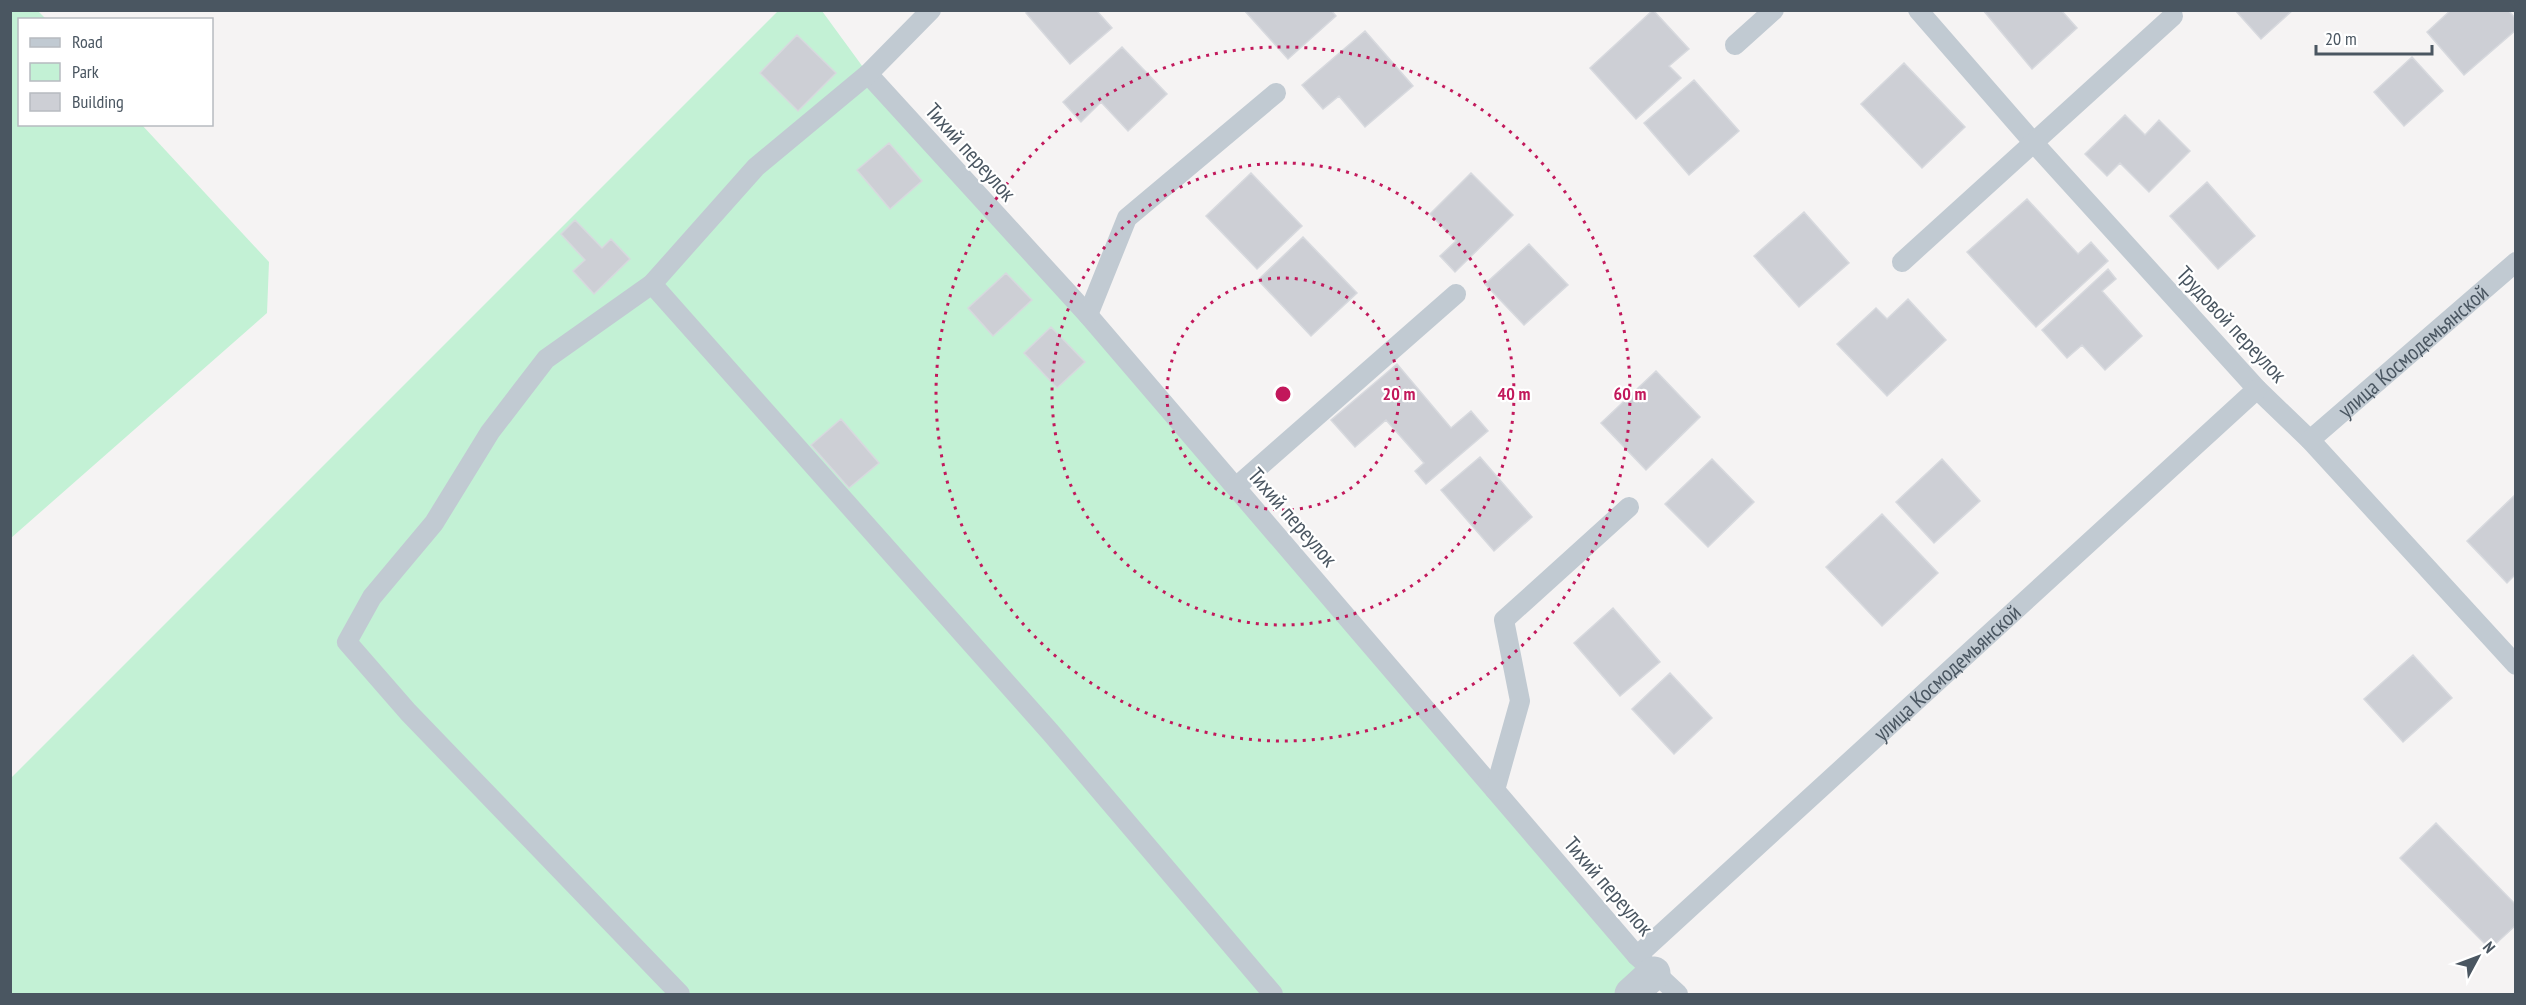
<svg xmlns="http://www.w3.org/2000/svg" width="2526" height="1005" font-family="'PT Sans Narrow',sans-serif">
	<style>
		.green { fill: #c3f1d5 }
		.building { fill: #cdcfd5; stroke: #d7d9de; stroke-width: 1.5 }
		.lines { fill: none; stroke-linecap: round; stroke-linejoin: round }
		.service { stroke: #c1cad2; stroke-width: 20 }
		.minor { stroke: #c1cad2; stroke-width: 33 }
		.ring { fill: none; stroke: #c2185b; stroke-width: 3; stroke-dasharray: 3 6 }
		.labels { text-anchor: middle; stroke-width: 4.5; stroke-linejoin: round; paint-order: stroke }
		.street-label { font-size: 22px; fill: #4a5661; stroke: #fff }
		.centre { fill: #c2185b; stroke: #fff; stroke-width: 3 }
		.ring-label { font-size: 18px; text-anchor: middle; font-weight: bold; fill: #c2185b; stroke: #fff; stroke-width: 4.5; stroke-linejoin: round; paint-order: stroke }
	</style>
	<rect width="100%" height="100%" fill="#f5f3f3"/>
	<!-- green -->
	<path class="green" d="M37 10 46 19 20 20V124L142 125 269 262 267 313 11 538V11Z
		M779 10 822 11 868 74 1637 956 1631 994H11V778Z"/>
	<!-- building -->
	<path class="building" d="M1028 10H1096L1112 28 1070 64 1026 13Z
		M1244 10H1331L1336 16 1288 59Z
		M1653 10 1689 49 1669 66 1681 78 1636 119 1590 68Z
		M1983 10H2061L2077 28 2032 69Z
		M2235 10H2293L2261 39Z
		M2451 10H2508L2516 19V30L2464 75 2427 32Z
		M1365 31 1413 86 1365 127 1339 96 1323 109 1302 85Z
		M797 35 836 73 798 111 760 73Z
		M1122 47 1167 94 1128 131 1101 102 1081 122 1063 102Z
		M2412 57 2443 91 2404 126 2374 92Z
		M1904 63 1965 127 1922 168 1861 104Z
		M1694 80 1739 131 1689 175 1644 123Z
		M2125 115 2145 135 2159 120 2190 151 2149 192 2120 163 2107 176 2085 154Z
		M889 143 922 181 890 209 857 170Z
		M1251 173 1302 226 1257 269 1206 216Z
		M1471 173 1513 215 1455 272 1440 256 1456 241 1430 214Z
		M2207 182 2255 236 2218 269 2170 216Z
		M2027 199 2078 254 2091 242 2108 261 2036 327 1967 252Z
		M1804 212 1849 263 1799 307 1754 256Z
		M575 220 602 248 611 239 630 259 594 294 573 271 585 260 561 234Z
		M1303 237 1357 293 1311 336 1258 280Z
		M1529 244 1568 285 1524 325 1485 284Z
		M2108 269 2116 279 2102 291 2142 336 2105 370 2082 345 2067 358 2042 330Z
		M1006 273 1032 300 993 336 968 308Z
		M1908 299 1946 340 1887 396 1837 344 1876 308 1887 319Z
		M1051 327 1085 362 1057 388 1024 353Z
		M1397 364 1451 428 1471 411 1488 431 1426 484 1415 471 1424 463 1386 420 1355 447 1331 420Z
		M1656 371 1700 417 1646 470 1601 423Z
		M841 419 879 463 849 488 811 445Z
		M1480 457 1532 517 1494 551 1441 490Z
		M1712 459 1754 502 1708 547 1665 504Z
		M1942 459 1980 501 1934 543 1896 502Z
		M2516 494V574L2507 583 2467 541Z
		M1882 514 1938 573 1882 626 1826 567Z
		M1613 608 1660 662 1620 696 1574 643Z
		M2413 655 2452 698 2403 742 2364 699Z
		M1670 673 1712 718 1674 754 1632 709Z
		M2436 823 2516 905V925L2490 949 2400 858Z"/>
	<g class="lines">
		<!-- service -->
		<g class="service">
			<path d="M1918 10 2033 142 2257 389 2310 440 2516 665"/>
			<path d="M1735 45 1774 10"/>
			<path d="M868 74 1088 315 1637 956 1678 994"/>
			<path d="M1902 262 2173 16"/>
			<path d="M652 284 1051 733 1273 994"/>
			<path d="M1088 315 1127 218 1276 93"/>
			<path id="s1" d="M2310 440 2516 262"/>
			<path d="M1236 487 1456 294"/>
			<path d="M1495 790 1520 701 1504 620 1629 507"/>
			<path id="s2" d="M1637 956 2257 389"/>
			<path d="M680 994 408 712 347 642 372 597 434 523 490 432 546 359 652 284 756 167 868 74 931 10"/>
		</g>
		<!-- minor -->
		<path class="minor" d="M1631 994 1654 973"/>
	</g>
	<!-- distance rings -->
	<g class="ring">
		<circle cx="1283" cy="394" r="116"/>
		<circle cx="1283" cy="394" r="231"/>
		<circle cx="1283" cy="394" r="347"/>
	</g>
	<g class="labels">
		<!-- street labels -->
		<g class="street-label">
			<text transform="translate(971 152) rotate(48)" y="8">Тихий переулок</text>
			<text transform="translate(2232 324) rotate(47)" y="8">Трудовой переулок</text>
			<text dy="8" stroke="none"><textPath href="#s1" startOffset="136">улица Космодемьянской</textPath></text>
			<text transform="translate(1293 517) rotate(49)" y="8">Тихий переулок</text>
			<text dy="8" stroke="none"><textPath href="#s2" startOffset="420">улица Космодемьянской</textPath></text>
			<text transform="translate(1609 886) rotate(49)" y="8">Тихий переулок</text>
		</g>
	</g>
	<circle cx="1283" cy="394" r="9" class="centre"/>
	<g class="ring-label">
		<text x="1399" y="400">20 m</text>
		<text x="1514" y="400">40 m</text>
		<text x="1630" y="400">60 m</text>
	</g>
	<!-- border -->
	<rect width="2526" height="1005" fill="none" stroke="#4a5661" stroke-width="24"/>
	<!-- legend -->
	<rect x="18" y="18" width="195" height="108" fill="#ffffff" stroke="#b7bbc0" stroke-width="1.5"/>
	<rect x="30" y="38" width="30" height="9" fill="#c1cad2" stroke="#b7bbc0" stroke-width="1.5"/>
	<text x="72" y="48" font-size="18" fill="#4a5661">Road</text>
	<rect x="30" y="63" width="30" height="18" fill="#c3f1d5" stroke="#b7bbc0" stroke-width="1.5"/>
	<text x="72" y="78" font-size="18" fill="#4a5661">Park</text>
	<rect x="30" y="93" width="30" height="18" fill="#cdcfd5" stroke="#b7bbc0" stroke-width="1.5"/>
	<text x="72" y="108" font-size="18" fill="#4a5661">Building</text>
	<!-- north arrow -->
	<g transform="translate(2478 957) rotate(49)" stroke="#ffffff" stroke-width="4.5" paint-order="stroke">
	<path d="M0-4.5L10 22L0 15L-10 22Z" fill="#4a5661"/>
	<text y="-9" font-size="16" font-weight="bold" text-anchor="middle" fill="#4a5661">N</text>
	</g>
	<!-- scale -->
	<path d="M2316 45v9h116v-9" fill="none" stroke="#4a5661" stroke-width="3"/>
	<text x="2325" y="45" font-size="18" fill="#4a5661" stroke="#ffffff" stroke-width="4.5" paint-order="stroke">20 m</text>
</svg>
